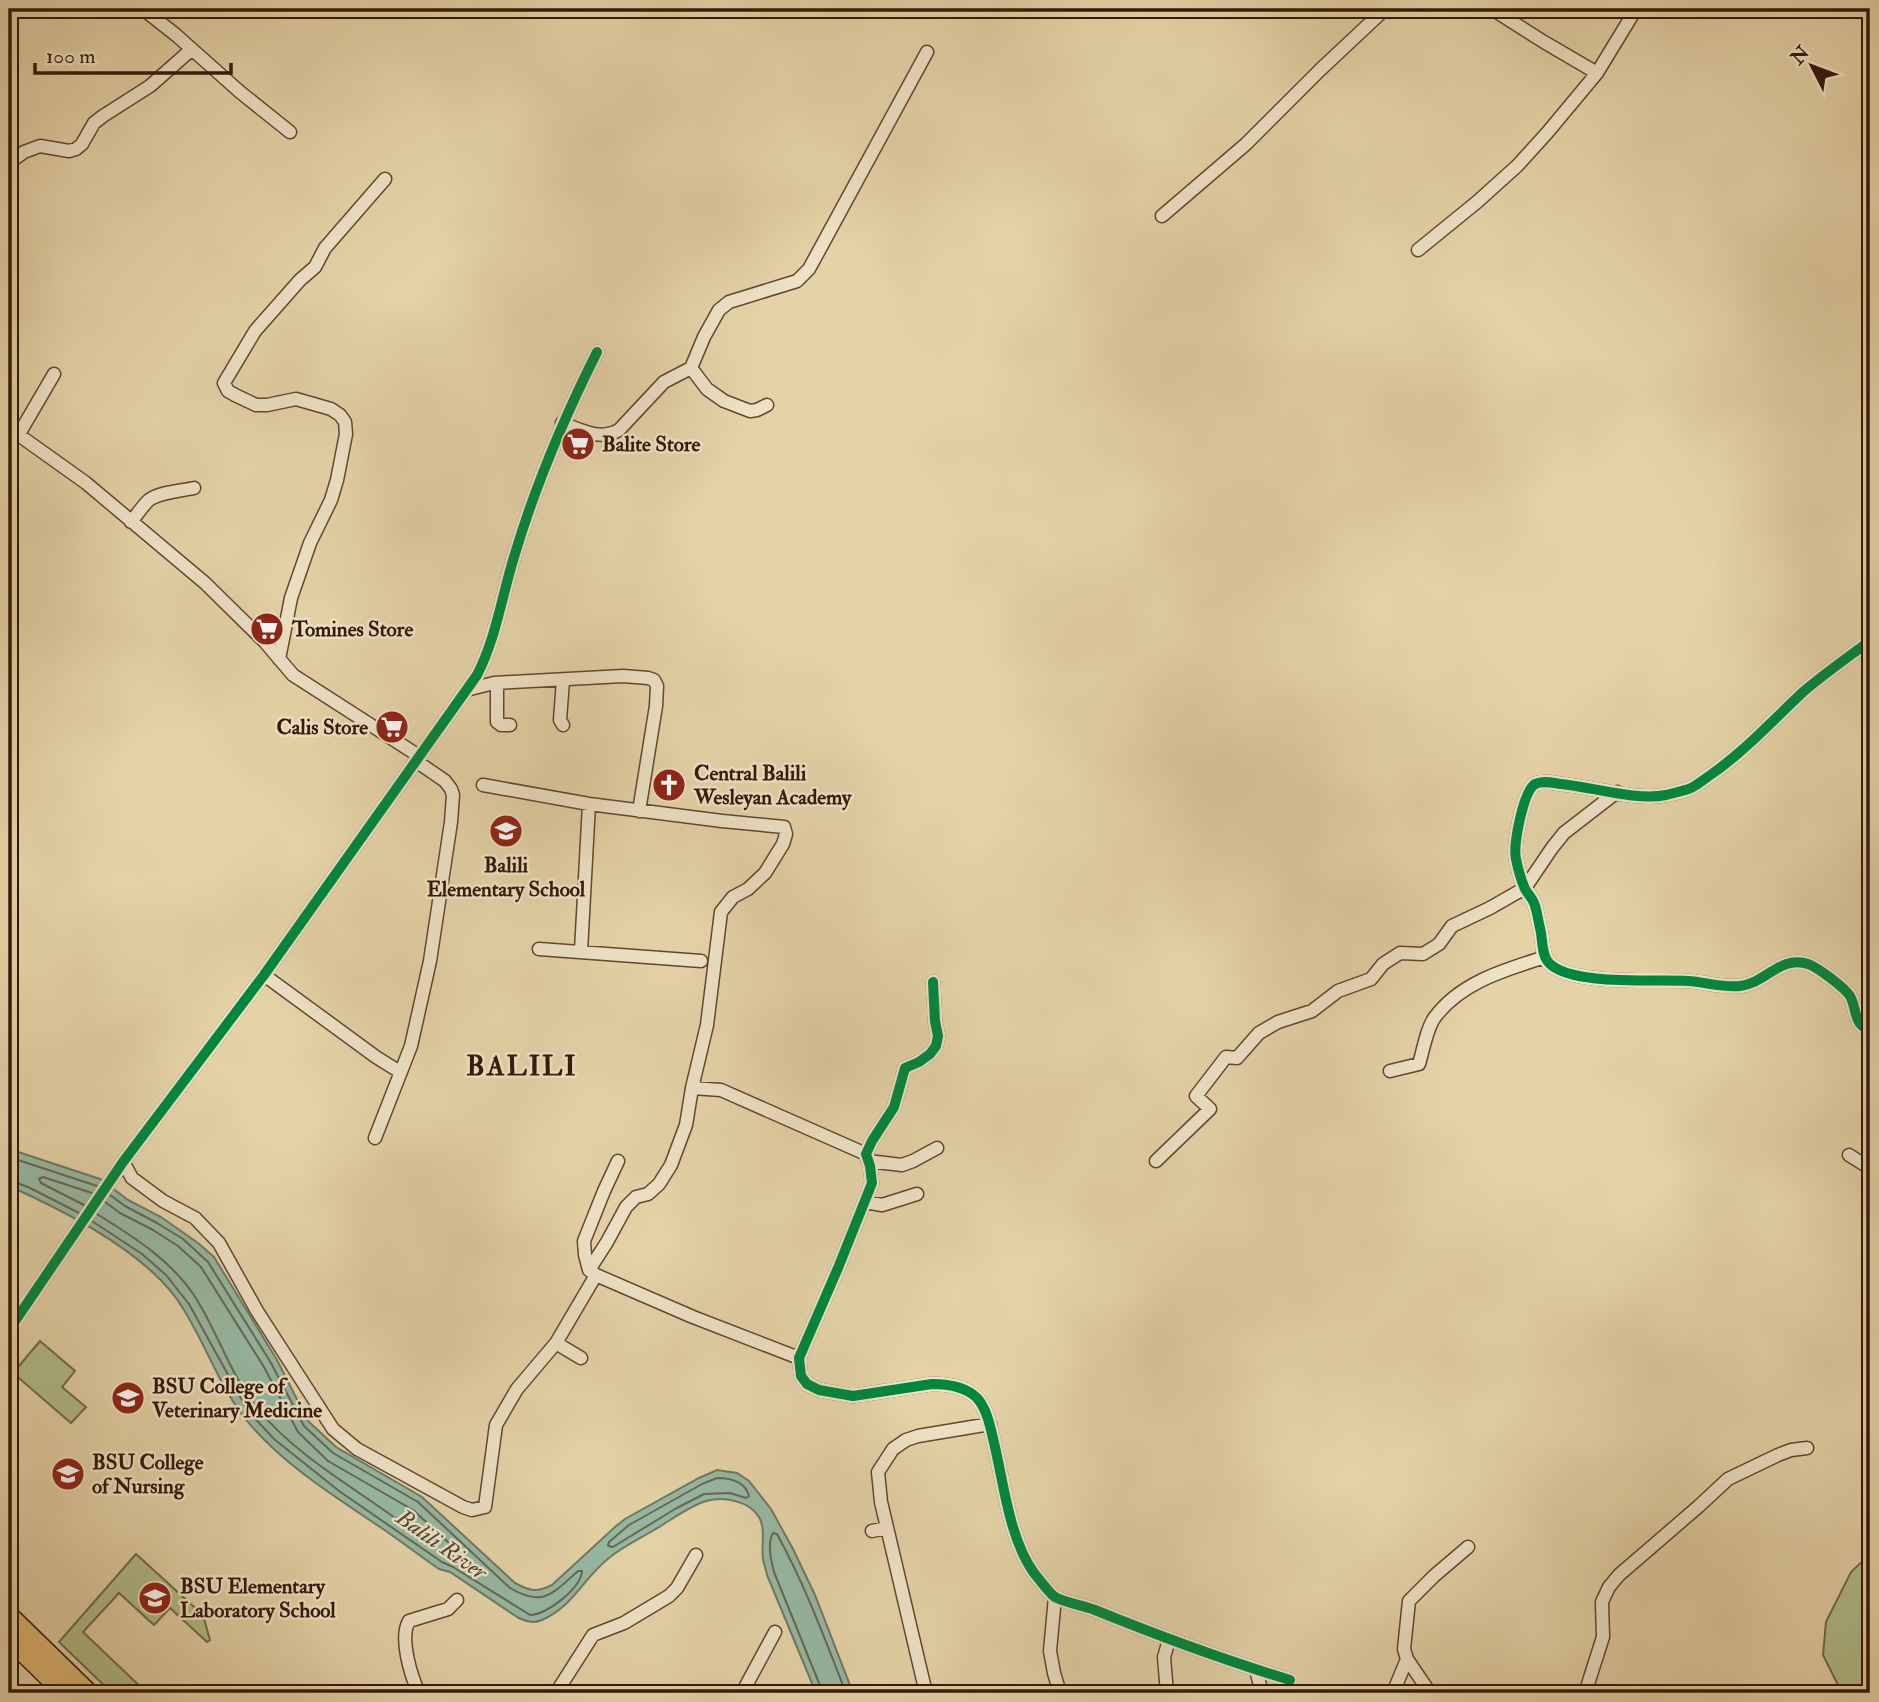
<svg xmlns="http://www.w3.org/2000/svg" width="1879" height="1702" font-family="'IM FELL Double Pica',serif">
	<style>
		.green { fill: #b1bd8a; stroke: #726a48; stroke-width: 2 }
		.water { fill: #97b9a3; stroke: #6f7965; stroke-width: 2 }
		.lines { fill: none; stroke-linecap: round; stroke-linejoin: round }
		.shore { stroke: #666855; stroke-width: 2 }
		.minor-casing { stroke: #60472f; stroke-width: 15 }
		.highway-casing { stroke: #341807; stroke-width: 22 }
		.minor { stroke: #eee2c6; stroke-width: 12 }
		.highway { stroke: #e2ba74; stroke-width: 19 }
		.cycleway-casing { stroke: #eee2c6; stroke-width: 15 }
		.cycleway { stroke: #00873e; stroke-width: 10 }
		.labels { text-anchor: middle; stroke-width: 5; stroke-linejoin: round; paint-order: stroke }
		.poi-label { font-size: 21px; font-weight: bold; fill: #341807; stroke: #eee2c6; text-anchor: start }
		.water-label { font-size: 23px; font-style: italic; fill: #524836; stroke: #eee2c6 }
		.district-label { font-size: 28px; font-weight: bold; letter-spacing: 2px; fill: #341807; stroke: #eee2c6 }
	</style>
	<rect width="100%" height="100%" fill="#e5d3a8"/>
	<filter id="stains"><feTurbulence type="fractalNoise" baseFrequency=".00286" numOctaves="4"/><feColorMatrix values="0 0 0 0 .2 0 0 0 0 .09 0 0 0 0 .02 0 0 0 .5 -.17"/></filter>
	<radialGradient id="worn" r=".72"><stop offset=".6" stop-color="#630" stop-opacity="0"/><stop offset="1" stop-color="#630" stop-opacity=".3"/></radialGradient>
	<!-- green -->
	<path class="green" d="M40 1341 75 1371 62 1387 86 1407 71 1423 13 1373Z
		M136 1554 203 1615 210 1640 207 1642 170 1608 154 1625 119 1593 83 1632 147 1693H112L59 1642Z
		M1870 1554V1693H1842L1823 1655 1826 1622 1851 1572Z"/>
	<!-- water -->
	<path class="water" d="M9 1149 100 1179 128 1200 161 1217 198 1243 214 1257 277 1360 308 1421 336 1447 422 1497 515 1583C530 1591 536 1593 552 1585L615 1527 625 1519 699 1478 717 1470 737 1473 749 1481 771 1509 793 1549 815 1595 853 1693H816L767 1575C766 1570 764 1564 763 1559 761 1546 766 1529 759 1517 749 1501 724 1496 706 1501 691 1505 668 1522 654 1530 639 1539 622 1547 609 1558 584 1577 573 1607 542 1620 533 1624 525 1621 517 1617L450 1572 439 1569C420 1556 402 1542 383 1529 334 1496 280 1463 243 1416 219 1384 205 1344 184 1310 153 1256 65 1211 9 1186Z"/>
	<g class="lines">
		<!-- shore -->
		<path class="shore" d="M9 1157 97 1186
			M9 1180 28 1187 79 1213
			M84 1205 41 1183 39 1179 43 1177 92 1193
			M97 1214C134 1237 174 1262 197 1300 218 1334 231 1375 256 1407 296 1456 352 1486 402 1523 416 1533 442 1559 460 1557L459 1552 413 1510 328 1461 298 1432 264 1367 201 1267 178 1246 153 1230 120 1213 105 1202
			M92 1221 142 1254 166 1275 189 1304 248 1411 274 1439 339 1491 442 1562 453 1567 530 1615C547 1615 581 1588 582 1571H578C553 1593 544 1608 510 1588L418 1502 333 1453 304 1426 271 1363 208 1262 183 1239 157 1223 125 1206 110 1195
			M717 1478C731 1478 745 1481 749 1496L746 1498 730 1493 704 1494 675 1509 613 1547 608 1546 609 1542 629 1525 702 1484Z
			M822 1693 821 1688 774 1572C771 1560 767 1544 773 1533L777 1534C805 1585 825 1639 846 1693"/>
		<defs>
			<path id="minor" d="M143 9 176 35 240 92 290 132
				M1492 9 1544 42 1597 73
				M9 163 24 152 40 146 69 151 76 149 82 144 94 123 103 116 150 86 192 49
				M1162 216 1246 144 1320 70 1385 9
				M1418 250 1477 202 1517 166 1547 133 1597 73 1636 9
				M691 368 707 389 724 401 750 411 757 410 767 405
				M562 423C581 430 600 441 619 430L664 382 691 368 704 337 719 310 729 302 797 281 809 269 927 52
				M9 428 86 483 205 583 265 642 293 675 419 756
				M19 434 54 374
				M131 522C136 516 144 504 149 500 160 492 180 491 194 488
				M1870 641C1848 657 1824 674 1803 692 1772 721 1744 752 1709 776 1703 780 1697 785 1691 788 1684 791 1673 793 1666 795 1636 801 1592 787 1561 784 1553 783 1543 780 1535 784 1523 792 1513 845 1516 859 1518 869 1521 880 1525 889 1528 894 1532 898 1534 903 1537 910 1538 920 1540 928 1543 939 1541 955 1549 963 1571 986 1656 979 1688 981 1705 982 1723 988 1740 986 1766 983 1780 955 1808 964 1817 967 1844 987 1850 996 1856 1006 1854 1022 1865 1028L1870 1026
				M279 659 291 598 310 543 331 500 337 480 346 434 345 422 340 415 331 409 296 399 267 405H256L235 395 228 391 224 383 255 331 300 280 315 267 325 248 385 179
				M563 680 560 720 563 725
				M497 683V722L501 725H510
				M466 690 494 683 623 676 648 678 654 680 657 686 656 706 639 811
				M483 785 589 804 722 821 784 827 786 834 783 844 765 873 748 889 733 897 721 912 707 1025 692 1088 686 1125 671 1165 659 1184 648 1194 636 1197 626 1207 607 1242 589 1270
				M539 949 701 961
				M581 951 589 804
				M264 975 376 1057 400 1072
				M933 982 935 1021 938 1036 936 1046 930 1054 919 1062 905 1068 894 1107 872 1141 866 1154 870 1166 872 1183 838 1268 799 1358 801 1376 807 1384 819 1390 853 1396 932 1384C948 1384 965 1386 977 1398 988 1410 991 1431 995 1447 1004 1486 1010 1540 1034 1573 1039 1579 1049 1593 1055 1597 1063 1602 1085 1606 1095 1610 1159 1636 1224 1660 1290 1680
				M1390 1071 1419 1064C1423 1051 1427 1027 1435 1017 1461 982 1505 970 1545 957
				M692 1088 721 1090 866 1154
				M375 1138 411 1046 430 961 451 822 453 795 451 789 445 781 416 761
				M1849 1155 1868 1167 1870 1166
				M618 1161 604 1191 584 1241 585 1255 589 1270 596 1275 693 1317 799 1358
				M868 1161 902 1165 913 1161 937 1148
				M1156 1161 1210 1109 1196 1096 1226 1057 1237 1058 1259 1033 1278 1022 1312 1011 1338 991 1371 979 1383 964 1400 953 1423 954 1439 944 1452 926 1490 908 1525 888 1552 848 1564 833 1617 792
				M123 1162 132 1178 163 1201 195 1218 219 1243 257 1311 333 1429 357 1449 463 1507 472 1510 485 1507 496 1425 517 1389 556 1343 596 1275
				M865 1202 882 1205 917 1194
				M9 1330 123 1162 264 975 477 675C496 638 502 596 514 557 535 486 564 418 597 352
				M556 1343 581 1358
				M872 1531 887 1528
				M1055 1597 1050 1651 1054 1673 1060 1693
				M1256 1670 1262 1693
				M419 1693C411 1676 399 1638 409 1621L448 1609 457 1600
				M556 1693 593 1635 624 1623 669 1596 677 1588 696 1555
				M742 1693 775 1632
				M926 1693 881 1502 878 1472 893 1449 906 1440 918 1436 990 1424
				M1167 1693 1164 1657 1169 1640
				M1393 1693 1407 1659
				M1430 1693 1407 1659 1404 1649 1409 1601 1434 1576 1468 1547
				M1588 1693V1684L1603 1637 1602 1602 1609 1587 1619 1575 1699 1506 1728 1479 1778 1455 1791 1450 1807 1448"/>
			<path id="highway" d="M9 1616 88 1693
				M9 1638 65 1693"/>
		</defs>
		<!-- minor casing -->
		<use href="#minor" class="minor-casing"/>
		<!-- highway casing -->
		<use href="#highway" class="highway-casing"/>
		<!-- minor -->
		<use href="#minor" class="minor"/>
		<!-- highway -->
		<use href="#highway" class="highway"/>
		<defs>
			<path id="cycleway" d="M1870 641C1848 657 1824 674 1803 692 1772 721 1744 752 1709 776 1703 780 1697 785 1691 788 1684 791 1673 793 1666 795 1636 801 1592 787 1561 784 1553 783 1543 780 1535 784 1523 792 1513 845 1516 859 1518 869 1521 880 1525 889 1528 894 1532 898 1534 903 1537 910 1538 920 1540 928 1543 939 1541 955 1549 963 1571 986 1656 979 1688 981 1705 982 1723 988 1740 986 1766 983 1780 955 1808 964 1817 967 1844 987 1850 996 1856 1006 1854 1022 1865 1028L1870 1026
				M933 982 935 1021 938 1036 936 1046 930 1054 919 1062 905 1068 894 1107 872 1141 866 1154 870 1166 872 1183 838 1268 799 1358 801 1376 807 1384 819 1390 853 1396 932 1384C948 1384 965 1386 977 1398 988 1410 991 1431 995 1447 1004 1486 1010 1540 1034 1573 1039 1579 1049 1593 1055 1597 1063 1602 1085 1606 1095 1610 1159 1636 1224 1660 1290 1680
				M9 1330 123 1162 264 975 477 675C496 638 502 596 514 557 535 486 564 418 597 352"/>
		</defs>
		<!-- cycleway casing -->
		<use href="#cycleway" class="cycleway-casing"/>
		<!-- cycleway -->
		<use href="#cycleway" class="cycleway"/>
	</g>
	<!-- icons -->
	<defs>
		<symbol id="supermarket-disc" viewBox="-11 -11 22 22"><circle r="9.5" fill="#8f2418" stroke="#eee2c6"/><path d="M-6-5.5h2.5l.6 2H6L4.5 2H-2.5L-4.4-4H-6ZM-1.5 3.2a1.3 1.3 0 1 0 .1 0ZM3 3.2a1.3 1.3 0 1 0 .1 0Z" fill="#fff"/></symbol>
		<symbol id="church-disc" viewBox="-11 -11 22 22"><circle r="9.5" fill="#8f2418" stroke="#eee2c6"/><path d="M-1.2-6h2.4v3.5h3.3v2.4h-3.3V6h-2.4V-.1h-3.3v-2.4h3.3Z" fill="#fff"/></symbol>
		<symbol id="school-disc" viewBox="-11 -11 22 22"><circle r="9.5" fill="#8f2418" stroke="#eee2c6"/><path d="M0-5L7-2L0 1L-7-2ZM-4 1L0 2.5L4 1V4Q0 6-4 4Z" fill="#fff"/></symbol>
		<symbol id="university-disc" viewBox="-11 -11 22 22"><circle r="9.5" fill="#8f2418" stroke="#eee2c6"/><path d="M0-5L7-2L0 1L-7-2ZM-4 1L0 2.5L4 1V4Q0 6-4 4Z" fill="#fff"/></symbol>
	</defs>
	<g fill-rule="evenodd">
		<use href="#supermarket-disc" x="559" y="425" width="38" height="38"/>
		<use href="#supermarket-disc" x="248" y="610" width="38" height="38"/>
		<use href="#supermarket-disc" x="373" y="708" width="38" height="38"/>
		<use href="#church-disc" x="650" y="766" width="38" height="38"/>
		<use href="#school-disc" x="487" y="812" width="38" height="38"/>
		<use href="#university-disc" x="109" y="1379" width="38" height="38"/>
		<use href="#university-disc" x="49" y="1455" width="38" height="38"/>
		<use href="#school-disc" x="136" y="1579" width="38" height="38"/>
	</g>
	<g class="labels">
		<!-- poi labels -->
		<g class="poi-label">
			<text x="602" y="451">Balite Store</text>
			<text x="292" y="636">Tomines Store</text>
			<text x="368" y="734" text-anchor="end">Calis Store</text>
			<text x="694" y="780">Central Balili<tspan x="694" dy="24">Wesleyan Academy</tspan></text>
			<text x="506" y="872" text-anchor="middle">Balili<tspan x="506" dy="24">Elementary School</tspan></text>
			<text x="152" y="1393">BSU College of<tspan x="152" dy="24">Veterinary Medicine</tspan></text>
			<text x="92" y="1469">BSU College<tspan x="92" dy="24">of Nursing</tspan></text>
			<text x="180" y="1593">BSU Elementary<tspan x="180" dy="24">Laboratory School</tspan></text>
		</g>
		<!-- water labels -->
		<g class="water-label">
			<text transform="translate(442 1544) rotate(35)" y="8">Balili River</text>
		</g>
		<!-- district labels -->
		<g class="district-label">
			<text x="522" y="1075">BALILI</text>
		</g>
	</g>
	<!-- margin -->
	<rect width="1879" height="1702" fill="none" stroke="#e5d3a8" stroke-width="35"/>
	<rect x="10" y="10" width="1858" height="1681" fill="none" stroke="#341807" stroke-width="3.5"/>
	<rect x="18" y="18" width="1844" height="1667" fill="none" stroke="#341807" stroke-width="2"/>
	<!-- north arrow -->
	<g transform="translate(1812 66) rotate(312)" stroke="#eee2c6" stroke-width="5" paint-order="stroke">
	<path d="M0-5L12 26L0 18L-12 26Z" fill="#341807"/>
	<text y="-10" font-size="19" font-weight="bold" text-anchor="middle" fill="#341807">N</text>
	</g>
	<!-- scale -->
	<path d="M35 63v10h196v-10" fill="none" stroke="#341807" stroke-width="3.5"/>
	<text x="46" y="63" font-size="21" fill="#341807" stroke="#eee2c6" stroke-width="5" paint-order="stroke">100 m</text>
	<rect width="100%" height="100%" filter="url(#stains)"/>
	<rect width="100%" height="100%" fill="url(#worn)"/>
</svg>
